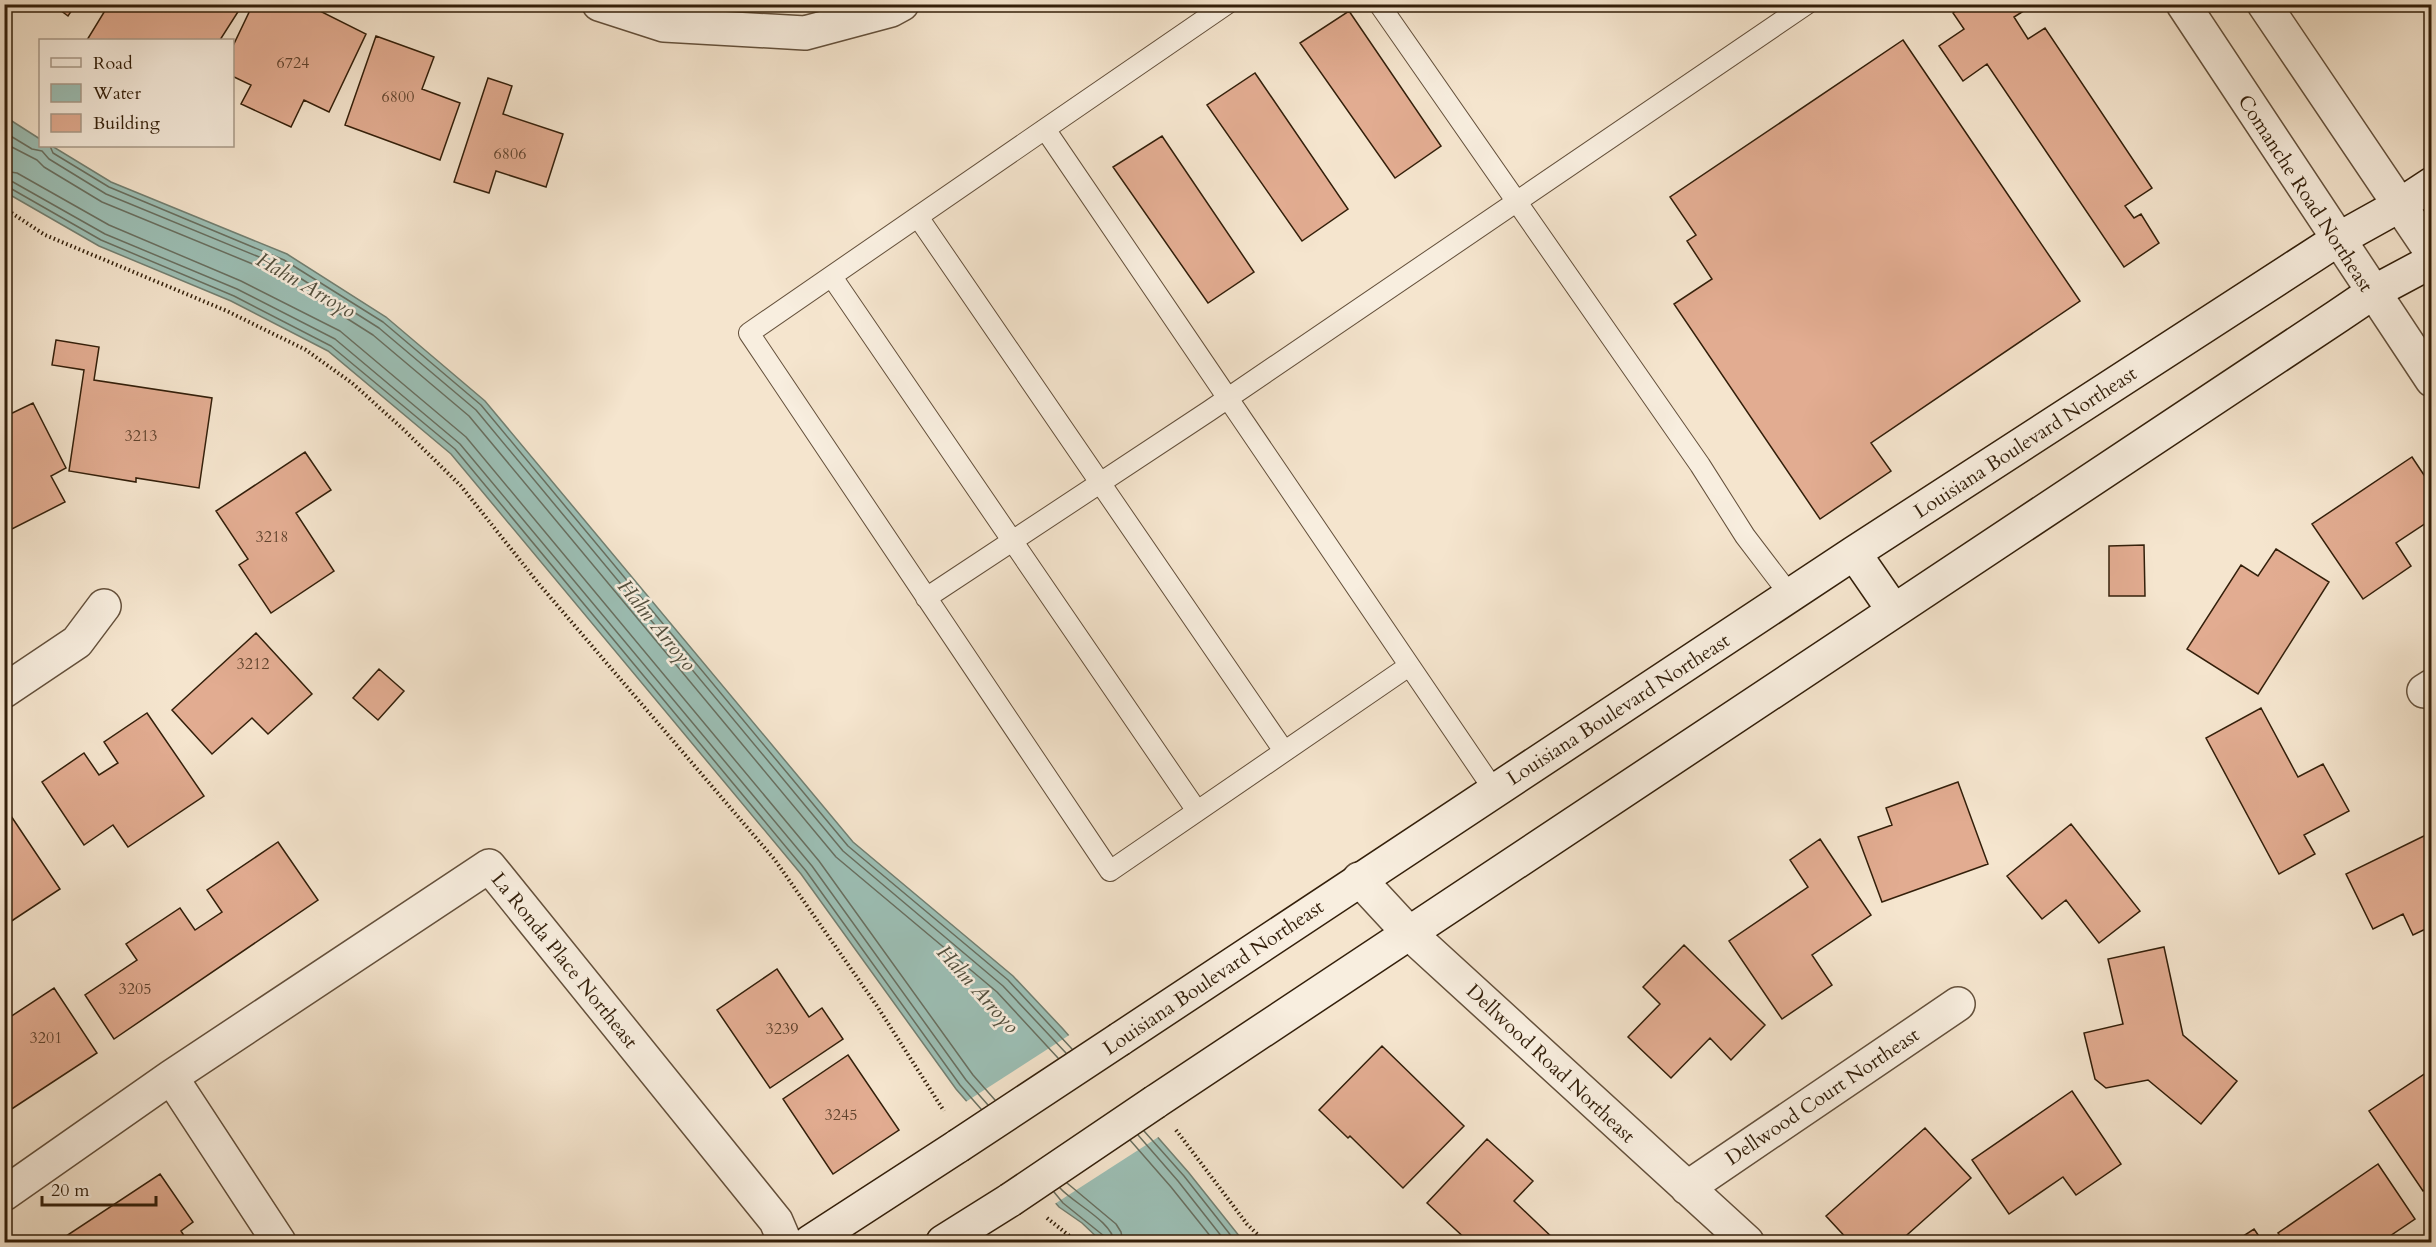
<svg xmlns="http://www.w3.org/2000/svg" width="2436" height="1247" font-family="Cardo,serif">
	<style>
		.water { fill: #9cbfb5; stroke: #727f71; stroke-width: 1.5 }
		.pier { fill: #f5e5ce }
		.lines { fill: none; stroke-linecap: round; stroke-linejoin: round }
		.shore { stroke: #686f60; stroke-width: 1.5 }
		.building { fill: #e2ac91; stroke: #331f0a; stroke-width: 1.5 }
		.service-casing { stroke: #64503b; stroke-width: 22 }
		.minor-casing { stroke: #64503b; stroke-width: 36 }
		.tertiary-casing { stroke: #64503b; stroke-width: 36 }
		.secondary-casing { stroke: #331f0a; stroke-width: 36 }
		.path { stroke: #331f0a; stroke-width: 4; stroke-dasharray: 1.5 3; stroke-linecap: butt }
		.service { stroke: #f8eedf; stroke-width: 20 }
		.minor { stroke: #f8eedf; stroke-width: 33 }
		.tertiary { stroke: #f8eedf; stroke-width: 33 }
		.secondary { stroke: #f8eedf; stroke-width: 33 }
		.secondary-bridge-casing { stroke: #331f0a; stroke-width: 36; stroke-linecap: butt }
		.secondary-bridge { stroke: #f8eedf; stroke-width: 33 }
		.labels { text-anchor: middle; stroke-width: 5; stroke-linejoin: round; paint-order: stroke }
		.number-label { font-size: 16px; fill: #5f422c }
		.street-label { font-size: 20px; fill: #331f0a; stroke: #f8eedf }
		.water-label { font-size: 21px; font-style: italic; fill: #524f3d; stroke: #f8eedf }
	</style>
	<rect width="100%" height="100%" fill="#f5e5ce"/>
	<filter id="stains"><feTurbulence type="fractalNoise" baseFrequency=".00333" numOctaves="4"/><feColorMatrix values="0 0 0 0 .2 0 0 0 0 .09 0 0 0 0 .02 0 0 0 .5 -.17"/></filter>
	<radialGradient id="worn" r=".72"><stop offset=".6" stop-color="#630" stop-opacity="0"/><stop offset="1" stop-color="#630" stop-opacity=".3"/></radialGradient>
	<!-- water -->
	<path class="water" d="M4 116 40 139V146H52L111 182 287 254 386 317 485 401 853 842 1013 976 1063 1029 1189 1173 1244 1242H1102L1082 1223 1059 1207 956 1089 801 874 451 454 328 351 231 301 99 246 5 192Z"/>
	<!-- pier -->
	<path class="pier" d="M1071 1034 1160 1136 1053 1205 964 1103Z"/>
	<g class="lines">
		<!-- shore -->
		<path class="shore" d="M4 132 32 149 42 151 49 159 106 194 281 266 379 328 476 410 843 851 1003 986 1066 1053
			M4 143 37 160 44 167 102 202 277 274 373 335 469 416 836 857 997 992 1058 1058
			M50 146 53 153 109 187 284 260 383 322 481 405 848 846 1008 980 1072 1049
			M4 171 17 173 109 225 241 281 340 331 466 437 819 861 973 1075 995 1100
			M4 180 13 182 105 234 237 289 335 339 460 444 812 866 966 1080 988 1105
			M4 187 10 188 101 240 234 296 331 346 455 449 806 871 960 1085 981 1109
			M1144 1131 1184 1176 1236 1242
			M1138 1135 1178 1181 1226 1242
			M1130 1140 1171 1187 1215 1242
			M1067 1183 1116 1224 1121 1232 1123 1242
			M1060 1188C1073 1203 1113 1222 1114 1242
			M1054 1192 1063 1203 1104 1236 1106 1242"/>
	</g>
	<!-- building -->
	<path class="building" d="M52 4H76L68 16Z
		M109 4H243L220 40H87Z
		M253 4H306L366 34 329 112 304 100 291 127 241 104 251 85 232 76V48Z
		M1966 4H2028L2030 7 2014 17 2028 39 2045 28 2152 188 2125 206 2134 218 2141 214 2159 243 2124 267 1987 64 1963 81 1939 46 1964 29 1953 13Z
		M1349 11 1441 146 1395 178 1300 43Z
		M376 36 434 57 422 89 460 103 440 160 345 125Z
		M1903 40 2080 301 1871 443 1891 471 1820 519 1674 304 1712 279 1687 241 1696 235 1670 197Z
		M1255 73 1348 209 1302 241 1207 105Z
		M488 78 512 86 503 114 563 134 546 187 496 171 489 193 454 182Z
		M1162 136 1254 272 1208 303 1113 167Z
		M56 340 99 347 94 380 212 398 199 488 136 478V482L69 471 84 370 52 365Z
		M33 403 66 468 51 476 65 502 4 533V417Z
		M305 452 331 490 296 513 334 571 271 613 239 565 248 559 216 511Z
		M2412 457 2432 487V519L2396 543 2411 566 2363 599 2312 524Z
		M2144 545 2145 596H2109V546Z
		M2276 549 2329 582 2258 694 2187 649 2241 565 2258 576Z
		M256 633 312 694 268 734 252 718 212 754 172 710Z
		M379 669 404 691 378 720 353 698Z
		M2261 708 2298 777 2323 764 2349 811 2304 835 2315 854 2279 874 2206 738Z
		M147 713 204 796 128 847 113 825 84 845 42 782 84 753 99 775 118 763 104 742Z
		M1958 782 1988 864 1882 902 1858 837 1892 825 1886 808Z
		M7 810 60 889 4 926V812Z
		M2071 824 2140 911 2099 943 2066 900 2042 919 2007 876Z
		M2432 832V926L2413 935 2403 914 2373 929 2346 874Z
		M1820 839 1871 915 1812 955 1832 985 1782 1019 1729 941 1808 887 1790 860Z
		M278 842 318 900 114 1039 85 995 137 960 126 944 180 908 195 930 222 912 207 890Z
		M1684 945 1765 1025 1731 1060 1710 1038 1671 1078 1628 1037 1660 1004 1643 987Z
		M2164 947 2183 1035 2237 1081 2201 1124 2148 1080 2106 1088 2095 1079 2084 1033 2123 1024 2108 959Z
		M777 969 809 1017 822 1008 843 1039 770 1088 717 1010Z
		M54 988 97 1053 4 1114V1021Z
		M1382 1046 1464 1126 1403 1188 1350 1136 1348 1138 1319 1110Z
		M848 1055 899 1130 833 1174 783 1099Z
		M2432 1069V1185L2423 1191 2369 1111Z
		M2072 1091 2121 1164 2076 1195 2063 1177 2009 1214 1972 1160Z
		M1925 1128 1971 1178 1899 1242H1850L1826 1216Z
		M1487 1139 1533 1181 1514 1201 1557 1242H1469L1427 1203Z
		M2378 1164 2415 1219 2381 1242H2285L2278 1233Z
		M160 1174 193 1222 181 1231 188 1242H57Z
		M2254 1229 2263 1242H2234Z"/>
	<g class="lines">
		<defs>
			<path id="service" d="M1227 4 1045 129 1494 790
				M1379 4 1700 465 1745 536 1790 595
				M1045 129 749 333 1110 871 1409 666
				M918 217 1284 751
				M832 277 1197 811
				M926 598 1209 411 1807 4"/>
			<path id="minor" d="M599 4 664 25 805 33 891 10 902 4
				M4 691 77 642 104 606
				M2424 691 2432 686
				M1359 879 1409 933 1747 1242
				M171 1077 279 1242
				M1687 1188 1958 1004
				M4 1194 171 1077 489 866 776 1221 785 1242"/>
			<path id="tertiary" d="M2183 4 2432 380
				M2264 4 2432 253"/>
			<path id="secondary" d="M1854 553 1894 611
				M1120 1039 1854 553 2337 240 2400 205 2432 184
				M1155 1102 2338 316 2372 293 2432 261
				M810 1242 958 1146
				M943 1242 1010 1200"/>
		</defs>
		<!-- service casing -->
		<use href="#service" class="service-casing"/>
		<!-- minor casing -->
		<use href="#minor" class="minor-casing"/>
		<!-- tertiary casing -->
		<use href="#tertiary" class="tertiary-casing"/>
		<!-- secondary casing -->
		<use href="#secondary" class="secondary-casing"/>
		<!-- path -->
		<path class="path" d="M4 208 45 235 227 311 306 350 352 383 402 428 461 486 539 584 775 860 877 1006 944 1111
			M1176 1130 1247 1224 1265 1242
			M1047 1218 1077 1242"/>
		<!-- service -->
		<use href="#service" class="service"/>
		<!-- minor -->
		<use href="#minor" class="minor"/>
		<!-- tertiary -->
		<use href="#tertiary" class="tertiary"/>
		<!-- secondary -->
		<use href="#secondary" class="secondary"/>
		<defs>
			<path id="secondary-bridge" d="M958 1146 1120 1039
				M1010 1200 1155 1102"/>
		</defs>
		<!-- secondary-bridge casing -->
		<use href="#secondary-bridge" class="secondary-bridge-casing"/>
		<!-- secondary-bridge -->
		<use href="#secondary-bridge" class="secondary-bridge"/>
	</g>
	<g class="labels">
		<!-- number labels -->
		<g class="number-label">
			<text x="293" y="68">6724</text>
			<text x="398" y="102">6800</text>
			<text x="510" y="159">6806</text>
			<text x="141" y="441">3213</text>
			<text x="272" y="542">3218</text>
			<text x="253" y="669">3212</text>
			<text x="135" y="994">3205</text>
			<text x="782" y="1034">3239</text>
			<text x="46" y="1043">3201</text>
			<text x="841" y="1120">3245</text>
		</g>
		<!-- street labels -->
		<g class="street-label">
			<text transform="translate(2306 193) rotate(57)" y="7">Comanche Road Northeast</text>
			<text transform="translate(2025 442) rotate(-33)" y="7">Louisiana Boulevard Northeast</text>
			<text transform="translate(1618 709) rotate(-33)" y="7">Louisiana Boulevard Northeast</text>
			<text transform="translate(565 960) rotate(51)" y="7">La Ronda Place Northeast</text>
			<text transform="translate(1213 977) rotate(-34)" y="7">Louisiana Boulevard Northeast</text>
			<text transform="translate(1551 1063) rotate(43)" y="7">Dellwood Road Northeast</text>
			<text transform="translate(1822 1096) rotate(-34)" y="7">Dellwood Court Northeast</text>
		</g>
		<!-- water labels -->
		<g class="water-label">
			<text transform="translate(306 285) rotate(30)" y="7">Hahn Arroyo</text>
			<text transform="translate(657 625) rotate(51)" y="7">Hahn Arroyo</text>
			<text transform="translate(978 989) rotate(48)" y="7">Hahn Arroyo</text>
		</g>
	</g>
	<!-- margin -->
	<rect width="2436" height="1247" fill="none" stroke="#f5e5ce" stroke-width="24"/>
	<rect x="6" y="6" width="2424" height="1235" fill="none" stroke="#331f0a" stroke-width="3"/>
	<rect x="12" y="12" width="2412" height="1223" fill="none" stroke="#331f0a" stroke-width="1.5"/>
	<!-- legend -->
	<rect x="39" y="39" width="195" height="108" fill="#f8eedf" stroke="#a99b8a" stroke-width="1.5"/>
	<rect x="51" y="58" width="30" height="9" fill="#f8eedf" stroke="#a99b8a" stroke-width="1.5"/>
	<text x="93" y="69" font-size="18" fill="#331f0a">Road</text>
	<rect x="51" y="84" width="30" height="18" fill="#9cbfb5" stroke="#a99b8a" stroke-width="1.5"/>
	<text x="93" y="99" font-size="18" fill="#331f0a">Water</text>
	<rect x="51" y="114" width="30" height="18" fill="#e2ac91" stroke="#a99b8a" stroke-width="1.5"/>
	<text x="93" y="129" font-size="18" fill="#331f0a">Building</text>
	<!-- scale -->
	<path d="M42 1196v9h114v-9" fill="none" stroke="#331f0a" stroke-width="3"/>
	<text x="51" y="1196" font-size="18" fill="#331f0a" stroke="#f8eedf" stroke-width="4.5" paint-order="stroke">20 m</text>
	<rect width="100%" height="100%" filter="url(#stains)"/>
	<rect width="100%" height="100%" fill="url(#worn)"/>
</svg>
